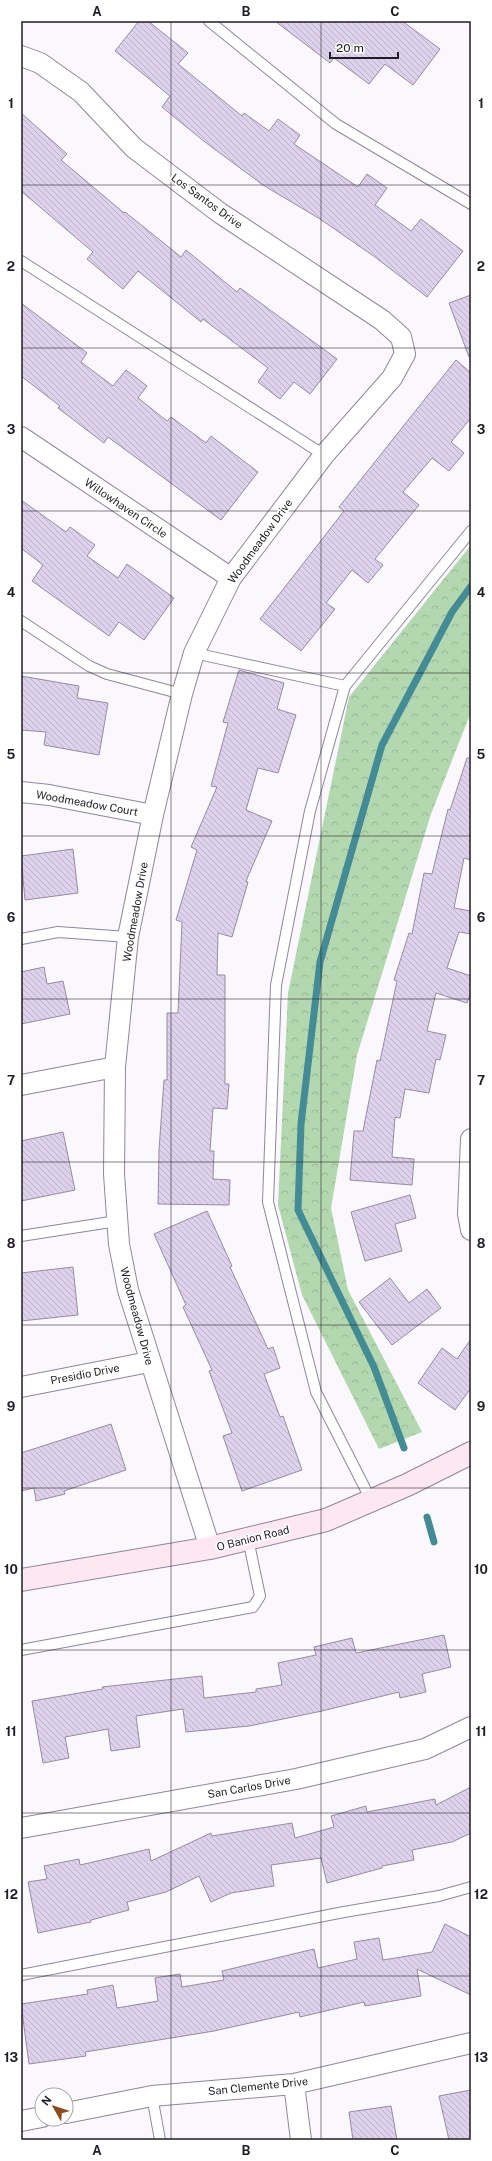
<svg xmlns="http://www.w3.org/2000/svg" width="492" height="2161" font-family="'Public Sans',sans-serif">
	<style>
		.forest { fill: url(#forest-crowns) }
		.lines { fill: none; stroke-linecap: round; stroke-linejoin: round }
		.stream { stroke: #438c95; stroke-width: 7 }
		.building { fill: url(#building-back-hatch); stroke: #978ba3 }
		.lane-casing { stroke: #91859c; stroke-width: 12 }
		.street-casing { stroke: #91859c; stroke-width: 22 }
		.secondary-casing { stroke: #91859c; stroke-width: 24 }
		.lane { stroke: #fff; stroke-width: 10 }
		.street { stroke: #fff; stroke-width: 20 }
		.secondary { stroke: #fde8f1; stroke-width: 22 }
		.grid { fill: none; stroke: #211c25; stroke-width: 1; stroke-opacity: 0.55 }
		.labels { text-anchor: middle; stroke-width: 3.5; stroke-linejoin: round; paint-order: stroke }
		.street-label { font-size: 11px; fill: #211c25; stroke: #fff }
		.neatline { fill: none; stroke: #211c25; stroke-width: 1.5 }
		.grid-label { font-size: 13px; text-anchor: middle; font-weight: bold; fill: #211c25 }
	</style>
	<defs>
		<pattern id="forest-crowns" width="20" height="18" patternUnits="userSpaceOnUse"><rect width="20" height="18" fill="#b3d7af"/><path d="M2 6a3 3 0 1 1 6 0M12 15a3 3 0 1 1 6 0" fill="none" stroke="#9ab896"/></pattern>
		<pattern id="building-back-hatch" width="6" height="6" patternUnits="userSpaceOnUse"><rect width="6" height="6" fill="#ded1eb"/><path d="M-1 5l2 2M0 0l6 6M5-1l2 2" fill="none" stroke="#beb3c9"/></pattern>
	</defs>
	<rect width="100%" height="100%" fill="#faf8fd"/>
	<!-- forest -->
	<path class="forest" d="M471 545V712L431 814 357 1055 331 1208 348 1290 422 1432 379 1449 302 1295 278 1205 288 993 349 697Z"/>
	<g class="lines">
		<!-- stream -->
		<path class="stream" d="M404 1448 374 1367 298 1210 301 1124 320 962 382 745 452 612 471 586
			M427 1517 434 1542"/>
	</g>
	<!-- building -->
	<path class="building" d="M139 21H148L188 53 178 64 242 116 244 113 269 131 278 119 300 135 294 144 358 187 367 174 387 188 375 205 411 231 421 219 463 251 427 297 375 257 320 219 263 185 205 142 162 107 170 96 115 51Z
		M275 21H402L440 49 413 85 385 64 369 84 334 58 330 63Z
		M21 113 67 154 61 160 124 213 125 212 181 257 186 250 237 292 240 288 337 359 310 394 294 382 280 399 258 382 268 368 203 319 201 322 138 271 123 289 87 259 93 252 21 191Z
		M471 295V356L469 357 449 303Z
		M21 303 87 353 81 362 113 386 126 370 147 386 138 398 167 421 171 417 206 443 211 436 258 472 221 520 108 437 104 443 58 408 60 406 21 376Z
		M456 360 471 373V418L451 442 464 453 449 471 432 458 403 492 419 505 375 559 383 565 368 583 352 570 326 603 335 609 301 651 260 619 344 511 339 507Z
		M21 500 66 532 70 527 95 545 87 556 118 578 127 564 174 598 144 640 119 622 109 636 32 581 43 565 21 548Z
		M239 670 284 683 277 709 296 715 278 773 258 768 246 810 272 821 246 881 248 882 232 937 218 933 217 975H225V1084H229L227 1109 213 1108 210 1151H214L213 1179 230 1180 229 1205 158 1204 159 1150 164 1080H167V1013H178L182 922 176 920 197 850 191 847 217 787 211 786 228 723 223 722Z
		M21 676 79 686 77 698 108 703 99 755 44 745 46 732 21 730Z
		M467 758H471V860L464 858 454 908 471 911V934L459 932 447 968 471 976V992L467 1003 436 993 427 1031 446 1035 440 1060 436 1059 429 1093 405 1089 400 1118 395 1117 392 1157 414 1159 412 1185 350 1180 354 1131H363L377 1060 380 1061 397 981 394 980 409 933 412 934 424 873 432 874 448 809 450 810Z
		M73 849 78 893 25 900 21 856Z
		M44 967 47 984 63 981 70 1014 21 1024V972Z
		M63 1132 75 1190 21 1201V1141Z
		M410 1195 416 1218 395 1224 402 1251 365 1261 351 1212Z
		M207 1211 232 1266 230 1267 268 1349 273 1347 280 1368 264 1374 280 1417 283 1416 302 1470 242 1491 223 1436 232 1433 209 1371 212 1370 183 1307 186 1305 154 1234Z
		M73 1267 78 1315 21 1321V1273Z
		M390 1278 409 1303 427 1289 441 1308 392 1345 359 1302Z
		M471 1339V1388L455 1410 418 1383 442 1348 457 1359Z
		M111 1424 126 1470 64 1491 65 1494 36 1501 34 1488 21 1491V1453Z
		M444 1635 451 1667 422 1674 426 1692 400 1698 399 1692 322 1711 249 1726 186 1732 183 1709 136 1716 140 1747 111 1751 108 1729 65 1737 69 1758 43 1763 32 1701 103 1689 102 1687 202 1676 204 1698 256 1692V1689L282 1685 278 1663 316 1655 314 1647 352 1638 356 1653Z
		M471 1787V1833L452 1842 412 1850 414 1860 382 1866V1868L327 1883 321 1858 271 1865 274 1886 231 1893 211 1902 199 1876 166 1892 127 1902 129 1910 91 1920V1922L38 1933 28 1882 47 1879 44 1866 79 1859 80 1865 149 1849 151 1861 211 1833 212 1836 292 1823 295 1838 334 1827 331 1816 366 1806 367 1812 435 1799 436 1805Z
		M445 1924 471 1937V1995L417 1969 421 1996 365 2006 364 2002 300 2017 299 2012 214 2031 85 2052 86 2056 29 2064 21 2004 88 1994 87 1990 113 1985 117 2008 158 2001 155 1978 180 1974 182 1987 224 1980 222 1971 314 1949 318 1968 357 1959 354 1942 379 1938 383 1960 432 1952Z
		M471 2090V2140H449L439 2096Z
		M391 2106 397 2140H353L349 2112Z"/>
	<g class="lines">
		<defs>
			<path id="lane" d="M209 21 336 124 471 204
				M21 261 324 455
				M21 621 89 666 107 674 182 694
				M194 653 345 686 471 531
				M345 686 310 811 276 985 268 1202 316 1392 371 1500
				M21 939 58 932 128 937
				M21 1236 117 1221
				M21 1650 253 1607 260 1596 248 1539
				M21 1975 344 1912 439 1896 471 1887
				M152 2096 160 2140"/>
			<path id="street" d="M21 56 40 63 81 92 134 148 220 213 382 320 401 337 405 354 392 378 324 455 231 578 194 653 182 694 153 815 128 937 115 1067 114 1174 119 1244 128 1290 210 1548
				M21 437 231 578
				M21 792 49 795 153 815
				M21 1085 115 1067
				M471 1139 468 1214 471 1230
				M21 1387 149 1362
				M21 1828 296 1779 425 1749 471 1727
				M294 2084 301 2140
				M66 2113 152 2096 294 2084 471 2043
				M21 2121 42 2117"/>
			<path id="secondary" d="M21 1580 210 1548 326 1520 407 1485 471 1453"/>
		</defs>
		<!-- lane casing -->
		<use href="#lane" class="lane-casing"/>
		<!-- street casing -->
		<use href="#street" class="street-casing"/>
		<!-- secondary casing -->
		<use href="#secondary" class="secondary-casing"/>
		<!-- lane -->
		<use href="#lane" class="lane"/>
		<!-- street -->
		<use href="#street" class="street"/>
		<!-- secondary -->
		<use href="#secondary" class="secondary"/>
	</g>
	<!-- grid -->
	<path class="grid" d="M171 21V2140M321 21V2140M21 185H471M21 348H471M21 511H471M21 673H471M21 836H471M21 999H471M21 1162H471M21 1325H471M21 1488H471M21 1650H471M21 1813H471M21 1976H471"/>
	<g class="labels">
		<!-- street labels -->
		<g class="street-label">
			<text transform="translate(207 201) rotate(36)" y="4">Los Santos Drive</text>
			<text transform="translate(126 508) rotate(34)" y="4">Willowhaven Circle</text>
			<text transform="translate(260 541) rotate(-54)" y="4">Woodmeadow Drive</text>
			<text transform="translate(87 803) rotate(10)" y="4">Woodmeadow Court</text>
			<text transform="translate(135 912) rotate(-80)" y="4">Woodmeadow Drive</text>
			<text transform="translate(137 1316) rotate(75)" y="4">Woodmeadow Drive</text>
			<text transform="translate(85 1374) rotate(-11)" y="4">Presidio Drive</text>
			<text transform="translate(253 1538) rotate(-14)" y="4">O Banion Road</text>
			<text transform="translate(249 1787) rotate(-10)" y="4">San Carlos Drive</text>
			<text transform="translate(258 2086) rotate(-6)" y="4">San Clemente Drive</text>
		</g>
	</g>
	<!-- border -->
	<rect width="492" height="2161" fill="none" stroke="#ffffff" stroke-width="44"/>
	<!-- north arrow -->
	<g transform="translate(54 2107) rotate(309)"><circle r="19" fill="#ffffff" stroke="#a6a4a8"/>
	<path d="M0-3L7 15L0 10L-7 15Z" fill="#8d4b1b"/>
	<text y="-6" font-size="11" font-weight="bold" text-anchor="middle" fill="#211c25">N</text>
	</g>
	<!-- scale -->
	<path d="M330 52v6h68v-6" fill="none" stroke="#211c25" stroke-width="2"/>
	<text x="336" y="52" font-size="12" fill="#211c25" stroke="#ffffff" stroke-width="3" paint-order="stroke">20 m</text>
	<rect x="22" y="22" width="448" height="2117" class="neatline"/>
	<g class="grid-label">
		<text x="97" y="16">A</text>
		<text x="246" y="16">B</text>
		<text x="395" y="16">C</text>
		<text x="11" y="108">1</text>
		<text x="481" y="108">1</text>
		<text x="11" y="271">2</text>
		<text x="481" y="271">2</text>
		<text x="11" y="434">3</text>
		<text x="481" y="434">3</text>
		<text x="11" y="597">4</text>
		<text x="481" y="597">4</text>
		<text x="11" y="759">5</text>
		<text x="481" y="759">5</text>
		<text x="11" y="922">6</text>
		<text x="481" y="922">6</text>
		<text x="11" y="1085">7</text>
		<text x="481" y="1085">7</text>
		<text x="11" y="1248">8</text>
		<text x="481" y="1248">8</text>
		<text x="11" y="1411">9</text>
		<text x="481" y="1411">9</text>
		<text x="11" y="1574">10</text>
		<text x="481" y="1574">10</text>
		<text x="11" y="1736">11</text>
		<text x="481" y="1736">11</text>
		<text x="11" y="1899">12</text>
		<text x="481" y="1899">12</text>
		<text x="11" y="2062">13</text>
		<text x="481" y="2062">13</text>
		<text x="97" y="2155">A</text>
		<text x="246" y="2155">B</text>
		<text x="395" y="2155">C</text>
	</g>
</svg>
